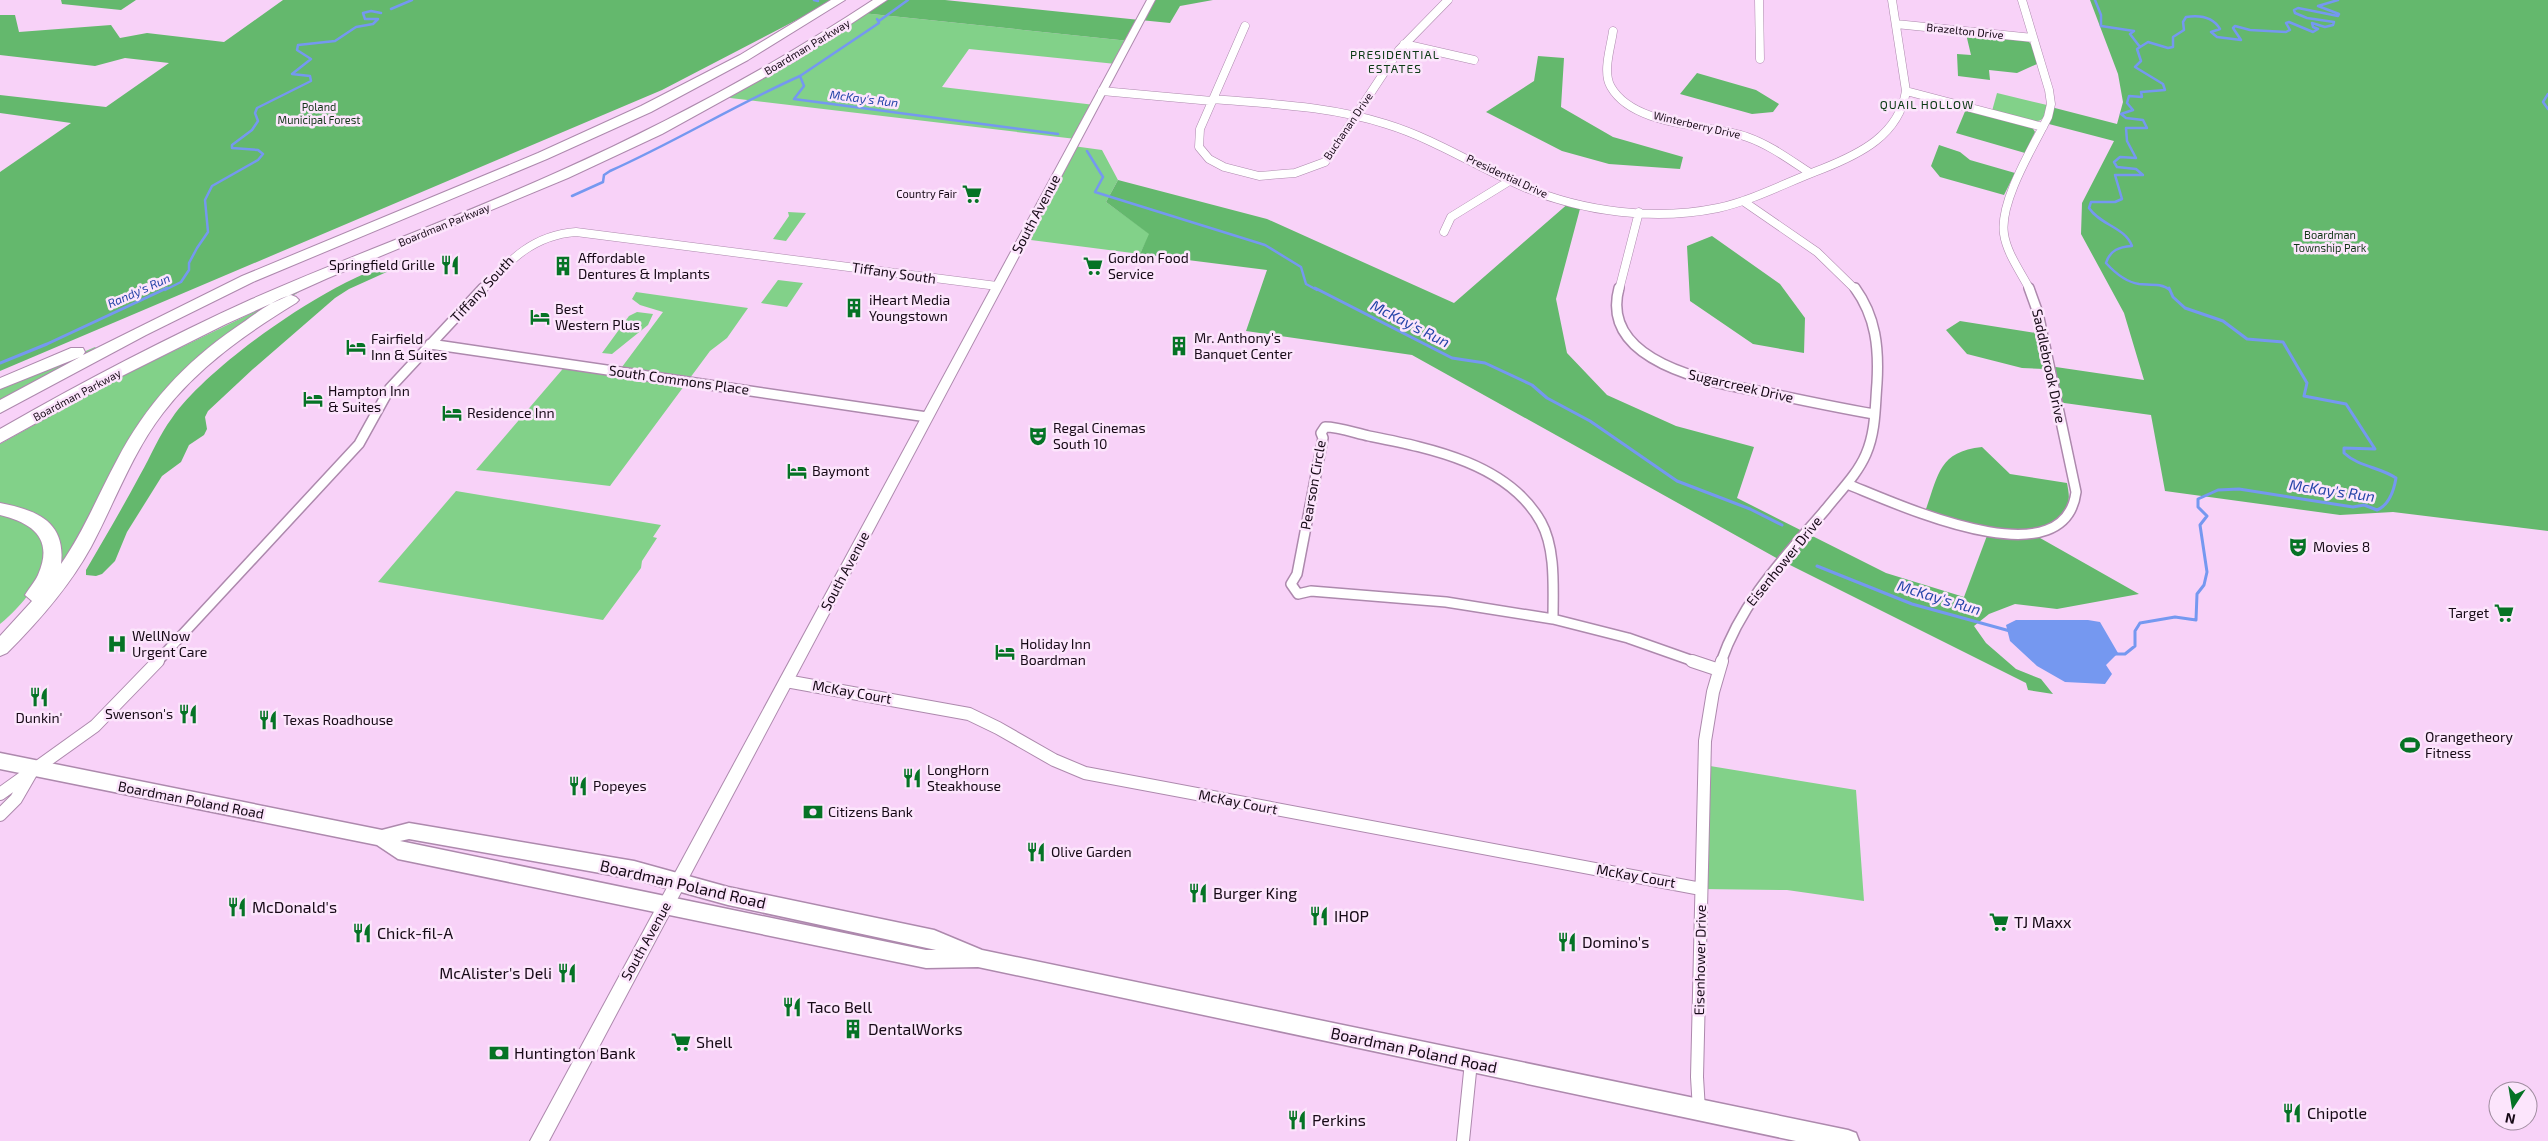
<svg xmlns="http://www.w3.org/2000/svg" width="2548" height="1141" font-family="'Exo 2',sans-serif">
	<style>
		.green { fill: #82d189 }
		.forest { fill: #64b86d }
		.water { fill: #7598f0 }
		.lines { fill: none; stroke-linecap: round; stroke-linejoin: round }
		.stream-far1 { stroke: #7598f0; stroke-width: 2.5 }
		.stream { stroke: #7598f0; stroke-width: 3 }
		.street-far2-casing { stroke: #ad89ad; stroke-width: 9 }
		.street-far1-casing { stroke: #ad89ad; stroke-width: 12 }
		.street-casing { stroke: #ad89ad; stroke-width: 14 }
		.secondary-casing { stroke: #ad89ad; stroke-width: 2 }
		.primary-casing { stroke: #ad89ad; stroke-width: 3 }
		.highway-casing { stroke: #ad89ad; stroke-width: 2 }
		.street-far2 { stroke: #fff; stroke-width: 8 }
		.street-far1 { stroke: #fff; stroke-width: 9 }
		.street { stroke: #fff; stroke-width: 12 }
		.secondary { fill: #fff; fill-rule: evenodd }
		.primary { fill: #fff; fill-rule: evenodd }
		.highway { fill: #fff; fill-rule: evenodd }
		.labels { text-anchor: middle; stroke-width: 5; stroke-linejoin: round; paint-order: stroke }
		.far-street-label { font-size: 11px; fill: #160916; stroke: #fce5fc }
		.far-park-label { font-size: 11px; fill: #133618; stroke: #fce5fc }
		.far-poi-label { font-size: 11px; fill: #160916; stroke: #fce5fc; text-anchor: end }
		.far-neighbourhood-label { font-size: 12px; letter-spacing: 1px; fill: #0b3914; stroke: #fce5fc }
		.far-water-label { font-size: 12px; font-style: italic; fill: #2544a8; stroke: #fce5fc }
		.street-label { font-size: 14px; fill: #160916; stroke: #fce5fc }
		.poi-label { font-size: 14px; fill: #160916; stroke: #fce5fc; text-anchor: start }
		.water-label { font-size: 15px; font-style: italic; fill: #2544a8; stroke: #fce5fc }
		.near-street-label { font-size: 16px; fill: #160916; stroke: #fce5fc }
		.near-poi-label { font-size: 16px; fill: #160916; stroke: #fce5fc; text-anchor: start }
	</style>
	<rect width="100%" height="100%" fill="#f8d2f8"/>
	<!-- green -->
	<path class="green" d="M862 13 1129 41 1116 64 969 49 942 87 1095 105 1076 139 722 97Z
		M1997 93 2047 105C2046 109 2046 116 2042 119 2036 126 2002 114 1992 111Z
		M1073 146 1102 150 1118 180 1106 202 1150 234 1140 254 1023 239Z
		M788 212 806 213 786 241 773 239 789 216Z
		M778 280 803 283 787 307 761 303Z
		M297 291 299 292 257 318 172 387 59 576 58 540 0 506V444L118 378Z
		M636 292 748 308 727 338 710 351 610 486 476 470 567 364 619 371 663 312 640 305 632 299Z
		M637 312 653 314 648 325 612 354 602 353 629 316Z
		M95 347 97 349 0 402V388Z
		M456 491 661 525 653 537 657 538 642 561 641 568 603 620 378 582Z
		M0 515C76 533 41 590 0 624Z
		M1704 765 1856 790 1864 901 1787 890 1701 889Z"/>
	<!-- forest -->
	<path class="forest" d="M61 0H136L121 10 62 4Z
		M283 0H835L662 90 0 371V172L71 123 0 113V95L106 107 169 63 125 58 95 66 0 55V15H15L19 32 111 25 120 38 147 33 224 42Z
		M881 0H945L1140 20 1151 0H1213L1180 6 1170 23 1140 20 1129 41 862 13Z
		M2090 0H2548V531L2393 512 2340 515 2165 491 2151 415 2057 402 2049 366 2144 380 2124 313 2081 234 2082 203 2114 141 2045 123 2051 107 2117 124 2123 102 2118 74Z
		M1966 34 2028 41 2032 45 2037 64 2017 73 1989 70 1990 80 1958 76 1957 54 1971 55Z
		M1538 56 1564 58 1561 107 1613 137 1683 157 1680 169 1609 164 1562 151 1486 112 1534 81Z
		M1697 73 1756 90 1779 104 1773 112 1752 114 1680 94Z
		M1966 109 2032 127 2035 132 2025 153 1956 133Z
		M1939 145 1960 152 1970 160 2015 173 2004 195 1940 177 1931 166Z
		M1118 180 1267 219 1454 303 1570 202 1581 205 1556 299 1567 353 1607 395 1676 426 1754 447 1737 498 1886 573 1964 597 1988 533 2033 534 2139 594 2057 609 2015 604 1989 614 1974 626 1986 643 2016 669 2041 679 2053 694 2028 690 2026 683 1782 561 1412 355 1246 331 1267 270 1140 254 1149 234 1106 202Z
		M1712 236 1780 284 1805 318 1804 353 1753 344 1690 301 1687 246Z
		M408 259 411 261 349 289 335 298 253 369 208 411 205 417 207 429 204 435 189 445 181 462 162 476 127 532 115 561 102 574 96 576 86 575V570C104 539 123 507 140 475 151 456 159 435 172 418 210 363 342 271 408 259Z
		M1960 321 2036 333 2044 369 2022 368 1967 354 1946 330Z
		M1982 447 2010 474 2067 483C2068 489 2070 497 2068 502 2059 538 2000 531 1973 526 1957 523 1941 515 1926 509 1939 473 1939 452 1982 447Z"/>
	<!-- water -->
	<path class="water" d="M2016 620H2088L2100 622 2118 653 2106 665 2112 674 2105 684 2065 682 2037 666 2010 641 2006 625Z"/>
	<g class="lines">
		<!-- stream-far1 -->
		<path class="stream-far1" d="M814 0 818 1
			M2095 0 2101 15V26L2134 31 2130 34 2140 47
			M391 9 412 0
			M877 19 879 23 800 76 804 86 794 99 1058 134
			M879 21 908 0
			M2548 94 2543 102 2548 109
			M1087 151 1103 177 1095 192 1265 245 1301 267 1306 284 1317 290
			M572 196 603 182 604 175 610 171C675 142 735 105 800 76
			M165 290 181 282 189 270V263L197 248 208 232 205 200 212 186 258 160 263 154 258 150 232 148V145L252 130 258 121 255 113 257 108 311 81 310 76 292 74 311 59 297 50 298 45 335 41 356 27 373 24 378 19H365L363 13 371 11 381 13
			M2170 290C2162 283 2149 285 2139 284 2126 282 2115 273 2106 263 2110 250 2119 247 2132 246 2125 227 2100 225 2089 208L2091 202H2115L2122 199 2115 175H2143L2136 169 2117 167 2114 162 2120 157 2136 158 2127 141 2126 128H2147L2143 120 2126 118 2121 114 2133 110 2127 103 2129 96 2142 97 2141 92 2165 90 2163 84 2135 67 2141 61 2137 49 2148 42 2168 48 2173 47V37L2184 30 2183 22 2186 17C2199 15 2213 17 2220 29L2211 32 2217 37 2241 40 2233 28 2235 26 2250 30 2286 32 2290 30 2286 23 2289 22 2313 32 2318 29 2313 27 2312 23 2325 27 2333 25 2334 22 2307 18 2295 13 2294 10 2298 8 2338 16 2339 14 2318 6 2338 0"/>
		<!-- stream -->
		<path class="stream" d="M1315 288 1452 358 1485 363 1532 385 1547 398 1590 421 1677 481 1750 509 1782 525
			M0 363 47 344 167 288
			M1817 566 1912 604 2010 631
			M2113 654H2125L2135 646V631L2140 623 2175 617 2196 620 2197 594 2204 585 2207 572 2200 525 2207 516 2198 507V499L2218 490 2239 489 2353 507 2364 505 2377 510C2389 505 2394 490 2396 478 2380 467 2359 467 2344 453V448L2375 449 2346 404 2304 396 2307 383 2283 342 2247 339 2223 321 2185 308 2173 297 2169 288"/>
		<defs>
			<path id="street-far2" d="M1759 0 1760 59
				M2022 0 2049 90 2051 104 2048 117C2033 147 1999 202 2004 234 2007 254 2021 272 2030 290
				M1896 24 2033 38
				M1245 26 1200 129 1199 147 1209 159 1224 167 1259 176 1295 173 1325 162 1399 50 1448 0
				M1613 31C1611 47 1602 72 1611 87 1634 127 1709 124 1747 137 1770 145 1790 160 1810 173
				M1404 44 1474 60
				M1102 91 1212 101
				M1906 91 2043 127
				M1213 99C1271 104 1330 106 1386 124 1435 139 1477 167 1524 187 1583 212 1655 221 1718 208 1754 200 1787 182 1822 169 1860 154 1899 135 1906 91L1892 0
				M1743 201 1817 252 1856 290
				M1444 232 1451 217 1511 180
				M482 290C510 260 533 235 576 232L997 286
				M1619 290 1639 212"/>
			<path id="street-far1" d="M1619 288C1598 366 1721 384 1773 394 1806 401 1840 408 1874 414
				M430 344 927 417
				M1325 427C1339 427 1355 433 1369 436 1429 448 1508 463 1541 522 1556 549 1553 589 1553 619L1446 602 1311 591 1298 594 1291 584 1297 574 1323 438 1321 433Z
				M1847 484C1893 502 2064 583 2076 492L2038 313 2029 288
				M1553 619 1628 638 1696 662
				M157 662 359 444 390 388 483 288
				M1721 662C1742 601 1785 557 1826 509 1840 491 1857 475 1866 454 1876 431 1875 406 1877 383 1879 348 1876 317 1855 288"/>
			<path id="street" d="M1692 661 1719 670
				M786 681 969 714 998 728 1054 760 1085 773 1701 889
				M0 794 95 726 158 661
				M0 815 16 799 31 773
				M1699 1110 1697 1077 1705 741 1713 692 1722 661
				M1463 1141 1471 1062"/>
			<path id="secondary" d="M1147 0H1155L549 1141H530Z"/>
			<path id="primary" d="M0 753 382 830 409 823 634 861 728 887 934 930 982 950 1848 1130 1856 1133 1859 1141H1796L978 967 926 968 398 859 377 845 0 769ZM409 839 634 879 728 905 936 950H926L400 841Z"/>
			<path id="highway" d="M831 0H845L748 60 651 112 547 159 253 282 146 335 0 413V400L80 357 0 389V378L71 348H83L85 352 83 355 242 276 538 153 641 106 740 55Z
				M873 0H887L798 59 662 134 568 178 328 278 226 324 114 380 0 443V429C82 382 166 338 252 299 354 254 459 217 560 171 669 122 773 66 873 0Z
				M291 295 296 297 299 300 296 303C247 333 198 367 163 413 132 453 115 502 91 547 69 587 39 621 7 653L0 656V636L32 601 25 595C29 588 35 582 38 575 54 539 33 523 0 515V503C36 510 66 521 61 564 84 531 98 495 117 460 145 406 185 362 235 328 252 317 271 300 291 295Z"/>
		</defs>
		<!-- street-far2 casing -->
		<use href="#street-far2" class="street-far2-casing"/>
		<!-- street-far1 casing -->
		<use href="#street-far1" class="street-far1-casing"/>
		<!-- street casing -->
		<use href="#street" class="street-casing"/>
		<!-- secondary casing -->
		<use href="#secondary" class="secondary-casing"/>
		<!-- primary casing -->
		<use href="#primary" class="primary-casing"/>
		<!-- highway casing -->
		<use href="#highway" class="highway-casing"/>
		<!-- street-far2 -->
		<use href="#street-far2" class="street-far2"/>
		<!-- street-far1 -->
		<use href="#street-far1" class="street-far1"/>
		<!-- street -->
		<use href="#street" class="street"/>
		<!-- secondary -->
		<use href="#secondary" class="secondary"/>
		<!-- primary -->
		<use href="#primary" class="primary"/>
		<!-- highway -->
		<use href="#highway" class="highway"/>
	</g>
	<!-- icons -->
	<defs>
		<symbol id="supermarket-bare" viewBox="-9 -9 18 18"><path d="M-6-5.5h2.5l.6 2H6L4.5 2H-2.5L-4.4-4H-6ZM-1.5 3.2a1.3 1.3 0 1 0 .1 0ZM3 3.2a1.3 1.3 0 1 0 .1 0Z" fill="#057325" stroke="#fce5fc" stroke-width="2.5" paint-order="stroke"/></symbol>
		<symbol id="restaurant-bare" viewBox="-9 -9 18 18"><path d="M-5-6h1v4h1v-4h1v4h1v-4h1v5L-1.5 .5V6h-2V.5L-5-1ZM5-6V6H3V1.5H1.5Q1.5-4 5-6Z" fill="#057325" stroke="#fce5fc" stroke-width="2.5" paint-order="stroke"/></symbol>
		<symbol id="building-bare" viewBox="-9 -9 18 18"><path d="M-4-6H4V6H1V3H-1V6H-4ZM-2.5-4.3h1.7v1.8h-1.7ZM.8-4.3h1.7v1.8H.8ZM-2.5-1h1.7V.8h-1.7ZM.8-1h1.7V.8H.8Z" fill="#057325" stroke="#fce5fc" stroke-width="2.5" paint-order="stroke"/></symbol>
		<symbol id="hotel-bare" viewBox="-9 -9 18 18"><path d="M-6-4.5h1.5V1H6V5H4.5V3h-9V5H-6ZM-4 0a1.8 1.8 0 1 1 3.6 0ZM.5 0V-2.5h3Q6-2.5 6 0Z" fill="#057325" stroke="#fce5fc" stroke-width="2.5" paint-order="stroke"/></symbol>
		<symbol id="theatre-bare" viewBox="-9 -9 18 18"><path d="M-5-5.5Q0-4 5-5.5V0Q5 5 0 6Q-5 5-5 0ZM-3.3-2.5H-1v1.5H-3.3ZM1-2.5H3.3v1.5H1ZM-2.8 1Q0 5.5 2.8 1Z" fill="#057325" stroke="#fce5fc" stroke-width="2.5" paint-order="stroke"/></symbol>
		<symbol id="hospital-bare" viewBox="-9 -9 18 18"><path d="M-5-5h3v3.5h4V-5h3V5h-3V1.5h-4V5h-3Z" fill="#057325" stroke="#fce5fc" stroke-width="2.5" paint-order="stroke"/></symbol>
		<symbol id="stadium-bare" viewBox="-9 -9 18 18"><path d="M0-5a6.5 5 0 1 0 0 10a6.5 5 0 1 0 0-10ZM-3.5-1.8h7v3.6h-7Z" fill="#057325" stroke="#fce5fc" stroke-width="2.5" paint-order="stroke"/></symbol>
		<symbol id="bank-bare" viewBox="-9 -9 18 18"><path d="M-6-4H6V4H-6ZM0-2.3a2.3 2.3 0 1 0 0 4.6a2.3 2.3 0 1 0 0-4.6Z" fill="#057325" stroke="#fce5fc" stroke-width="2.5" paint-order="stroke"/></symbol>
	</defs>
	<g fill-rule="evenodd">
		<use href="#supermarket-bare" x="958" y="180" width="28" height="28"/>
		<use href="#restaurant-bare" x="436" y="251" width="28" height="28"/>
		<use href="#building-bare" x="549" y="252" width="28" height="28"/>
		<use href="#supermarket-bare" x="1079" y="252" width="28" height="28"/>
		<use href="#building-bare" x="840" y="294" width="28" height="28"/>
		<use href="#hotel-bare" x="526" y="303" width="28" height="28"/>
		<use href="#building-bare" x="1165" y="332" width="28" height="28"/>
		<use href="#hotel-bare" x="342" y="333" width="28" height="28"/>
		<use href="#hotel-bare" x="299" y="385" width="28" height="28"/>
		<use href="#hotel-bare" x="438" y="399" width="28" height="28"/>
		<use href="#theatre-bare" x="1024" y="422" width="28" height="28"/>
		<use href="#hotel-bare" x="783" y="457" width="28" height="28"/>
		<use href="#theatre-bare" x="2284" y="533" width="28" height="28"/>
		<use href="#supermarket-bare" x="2490" y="599" width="28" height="28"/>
		<use href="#hospital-bare" x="103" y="630" width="28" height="28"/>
		<use href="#hotel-bare" x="991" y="638" width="28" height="28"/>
		<use href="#restaurant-bare" x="25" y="683" width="28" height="28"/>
		<use href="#restaurant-bare" x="174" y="700" width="28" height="28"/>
		<use href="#restaurant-bare" x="254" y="706" width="28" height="28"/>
		<use href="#stadium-bare" x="2396" y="731" width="28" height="28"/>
		<use href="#restaurant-bare" x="898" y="764" width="28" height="28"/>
		<use href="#restaurant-bare" x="564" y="772" width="28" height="28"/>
		<use href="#bank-bare" x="799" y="798" width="28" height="28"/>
		<use href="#restaurant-bare" x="1022" y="838" width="28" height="28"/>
		<use href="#restaurant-bare" x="1184" y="879" width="28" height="28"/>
		<use href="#restaurant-bare" x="223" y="893" width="28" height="28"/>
		<use href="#restaurant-bare" x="1305" y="902" width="28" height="28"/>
		<use href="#supermarket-bare" x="1985" y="908" width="28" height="28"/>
		<use href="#restaurant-bare" x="348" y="919" width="28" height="28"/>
		<use href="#restaurant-bare" x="1553" y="928" width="28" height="28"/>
		<use href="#restaurant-bare" x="553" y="959" width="28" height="28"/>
		<use href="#restaurant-bare" x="778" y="993" width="28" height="28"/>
		<use href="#building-bare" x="839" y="1015" width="28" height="28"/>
		<use href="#supermarket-bare" x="667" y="1028" width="28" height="28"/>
		<use href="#bank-bare" x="485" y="1039" width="28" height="28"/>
		<use href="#restaurant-bare" x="2278" y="1099" width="28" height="28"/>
		<use href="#restaurant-bare" x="1283" y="1106" width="28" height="28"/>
	</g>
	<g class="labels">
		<!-- far-street labels -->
		<g class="far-street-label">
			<text transform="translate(1965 31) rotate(6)" y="4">Brazelton Drive</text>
			<text transform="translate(807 47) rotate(-31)" y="4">Boardman Parkway</text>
			<text transform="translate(1697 125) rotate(13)" y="4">Winterberry Drive</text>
			<text transform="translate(1348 126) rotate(-56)" y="4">Buchanan Drive</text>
			<text transform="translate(1507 176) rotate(25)" y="4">Presidential Drive</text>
			<text transform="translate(444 225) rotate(-22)" y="4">Boardman Parkway</text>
			<text transform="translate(77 395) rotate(-28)" y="4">Boardman Parkway</text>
		</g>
		<!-- far-park labels -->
		<g class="far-park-label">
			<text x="319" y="111">Poland<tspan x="319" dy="13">Municipal Forest</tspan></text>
			<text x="2330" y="239">Boardman<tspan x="2330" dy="13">Township Park</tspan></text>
		</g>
		<!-- far-poi labels -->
		<g class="far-poi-label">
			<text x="957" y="198">Country Fair</text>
		</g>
		<!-- far-neighbourhood labels -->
		<g class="far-neighbourhood-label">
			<text x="1395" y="59">PRESIDENTIAL<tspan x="1395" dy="14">ESTATES</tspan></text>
			<text x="1927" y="109">QUAIL HOLLOW</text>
		</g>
		<!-- far-water labels -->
		<g class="far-water-label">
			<text transform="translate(864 99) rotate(7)" y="4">McKay's Run</text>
			<text transform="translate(139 291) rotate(-24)" y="4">Randy's Run</text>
		</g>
		<!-- street labels -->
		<g class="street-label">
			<text transform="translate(1036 214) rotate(-62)" y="5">South Avenue</text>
			<text transform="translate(894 273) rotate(8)" y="5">Tiffany South</text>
			<text transform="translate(482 289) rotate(-47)" y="5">Tiffany South</text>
			<text transform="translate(2049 366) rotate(78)" y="5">Saddlebrook Drive</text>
			<text transform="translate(679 380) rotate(8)" y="5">South Commons Place</text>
			<text transform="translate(1741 386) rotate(13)" y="5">Sugarcreek Drive</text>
			<text transform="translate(1313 485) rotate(-80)" y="5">Pearson Circle</text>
			<text transform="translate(1784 561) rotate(-51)" y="5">Eisenhower Drive</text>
			<text transform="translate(845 571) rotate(-62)" y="5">South Avenue</text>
			<text transform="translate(852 692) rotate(10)" y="5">McKay Court</text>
			<text transform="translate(191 800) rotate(11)" y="5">Boardman Poland Road</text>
			<text transform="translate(1238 802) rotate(11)" y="5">McKay Court</text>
			<text transform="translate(1636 876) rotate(10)" y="5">McKay Court</text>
			<text transform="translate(646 941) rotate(-61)" y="5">South Avenue</text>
			<text transform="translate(1700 960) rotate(-89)" y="5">Eisenhower Drive</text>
		</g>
		<!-- poi labels -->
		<g class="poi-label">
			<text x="578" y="263">Affordable<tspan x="578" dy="16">Dentures &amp; Implants</tspan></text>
			<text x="1108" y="263">Gordon Food<tspan x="1108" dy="16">Service</tspan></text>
			<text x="435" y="270" text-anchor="end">Springfield Grille</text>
			<text x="869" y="305">iHeart Media<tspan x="869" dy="16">Youngstown</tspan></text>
			<text x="555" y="314">Best<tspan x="555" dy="16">Western Plus</tspan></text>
			<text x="1194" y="343">Mr. Anthony's<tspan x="1194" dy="16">Banquet Center</tspan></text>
			<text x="371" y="344">Fairfield<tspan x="371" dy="16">Inn &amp; Suites</tspan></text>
			<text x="328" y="396">Hampton Inn<tspan x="328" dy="16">&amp; Suites</tspan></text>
			<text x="467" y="418">Residence Inn</text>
			<text x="1053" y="433">Regal Cinemas<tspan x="1053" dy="16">South 10</tspan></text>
			<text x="812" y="476">Baymont</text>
			<text x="2313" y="552">Movies 8</text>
			<text x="2489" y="618" text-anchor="end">Target</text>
			<text x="132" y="641">WellNow<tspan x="132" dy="16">Urgent Care</tspan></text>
			<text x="1020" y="649">Holiday Inn<tspan x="1020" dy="16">Boardman</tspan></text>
			<text x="173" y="719" text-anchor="end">Swenson's</text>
			<text x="39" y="723" text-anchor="middle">Dunkin'</text>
			<text x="283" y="725">Texas Roadhouse</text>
			<text x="2425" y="742">Orangetheory<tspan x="2425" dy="16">Fitness</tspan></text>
			<text x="927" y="775">LongHorn<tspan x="927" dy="16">Steakhouse</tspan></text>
			<text x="593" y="791">Popeyes</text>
			<text x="828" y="817">Citizens Bank</text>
			<text x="1051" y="857">Olive Garden</text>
		</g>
		<!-- water labels -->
		<g class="water-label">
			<text transform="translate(1410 324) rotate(27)" y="5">McKay's Run</text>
			<text transform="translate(2332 491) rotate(8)" y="5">McKay's Run</text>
			<text transform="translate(1939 598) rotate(17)" y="5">McKay's Run</text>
		</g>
		<!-- near-street labels -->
		<g class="near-street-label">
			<text transform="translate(683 884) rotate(13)" y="6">Boardman Poland Road</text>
			<text transform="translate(1414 1050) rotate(12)" y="6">Boardman Poland Road</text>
		</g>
		<!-- near-poi labels -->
		<g class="near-poi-label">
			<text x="1213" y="899">Burger King</text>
			<text x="252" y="913">McDonald's</text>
			<text x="1334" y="922">IHOP</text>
			<text x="2014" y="928">TJ Maxx</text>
			<text x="377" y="939">Chick-fil-A</text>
			<text x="1582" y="948">Domino's</text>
			<text x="552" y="979" text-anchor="end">McAlister's Deli</text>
			<text x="807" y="1013">Taco Bell</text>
			<text x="868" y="1035">DentalWorks</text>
			<text x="696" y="1048">Shell</text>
			<text x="514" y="1059">Huntington Bank</text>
			<text x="2307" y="1119">Chipotle</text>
			<text x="1312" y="1126">Perkins</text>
		</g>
	</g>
	<!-- north arrow -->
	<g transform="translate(2513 1106) rotate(192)"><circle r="24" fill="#fce5fc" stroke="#a08da0"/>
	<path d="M0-4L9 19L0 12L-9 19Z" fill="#057325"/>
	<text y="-8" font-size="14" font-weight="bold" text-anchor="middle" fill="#160916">N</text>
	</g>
</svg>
